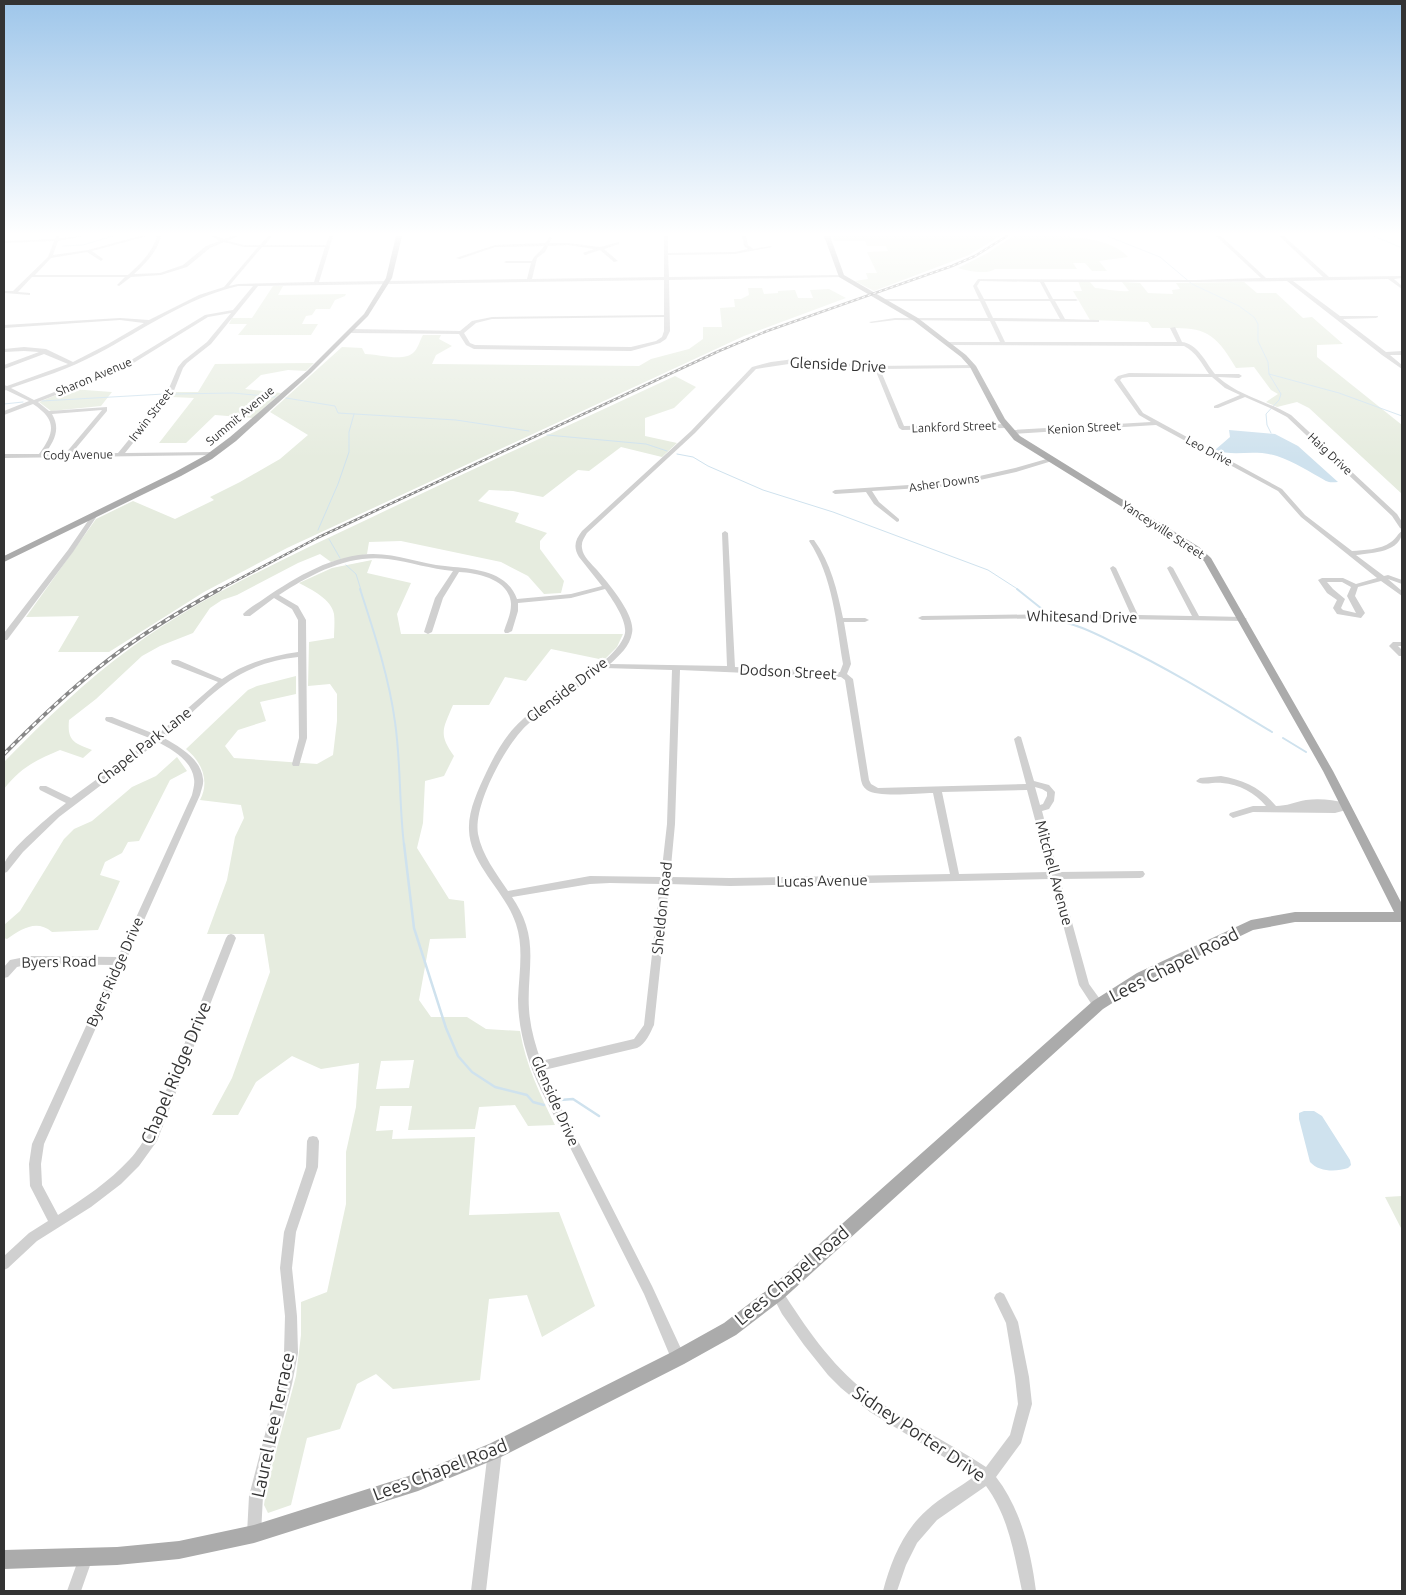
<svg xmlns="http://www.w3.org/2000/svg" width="1406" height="1595" font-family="Ubuntu,sans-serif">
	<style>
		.green { fill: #e6ecdf; fill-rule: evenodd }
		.water { fill: #cfe2ee }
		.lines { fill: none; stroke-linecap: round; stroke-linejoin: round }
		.stream-far2 { stroke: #cfe2ee; stroke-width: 1 }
		.stream-far1 { stroke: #cfe2ee; stroke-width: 2 }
		.stream { stroke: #cfe2ee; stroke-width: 2.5 }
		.minor { fill: #d0d0d0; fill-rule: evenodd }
		.major { fill: #ababab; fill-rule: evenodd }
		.rail-far1-casing { stroke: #888; stroke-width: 2.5 }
		.rail-casing { stroke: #888; stroke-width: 4 }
		.rail-far1 { stroke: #fff; stroke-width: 1; stroke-dasharray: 3; stroke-linecap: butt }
		.rail { stroke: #fff; stroke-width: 2; stroke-dasharray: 5; stroke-linecap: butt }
		.labels { text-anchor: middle; stroke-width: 5; stroke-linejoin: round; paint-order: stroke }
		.far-street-label { font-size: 12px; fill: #333; stroke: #fff }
		.street-label { font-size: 15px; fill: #333; stroke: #fff }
		.near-street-label { font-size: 18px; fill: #333; stroke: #fff }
	</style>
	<rect width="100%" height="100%" fill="#fff"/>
	<!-- green -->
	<path class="green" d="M832 236H1000L969 255 874 291 855 281 868 279 866 273H877L867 252 888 251 886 246H867L865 241H834Z
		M1013 236C1044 236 1107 232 1128 257L1099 261 1107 271H1092L1085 263H1073L1077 269H995C986 275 968 271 958 268L986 254Z
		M1078 281 1090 282 1095 288C1107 289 1117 292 1129 291L1122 282 1140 283 1148 293 1173 294 1172 290 1180 289 1176 283 1244 282 1257 293H1276L1303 318 1312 317 1343 344 1317 345V357L1402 425V494L1309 408 1297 402 1277 407 1266 402 1278 394 1271 390 1254 367 1236 368C1211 324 1198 328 1152 328L1148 322 1090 320 1073 291H1082Z
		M273 286H283L278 295 346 294 345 296 335 300 330 309H316L312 315 306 316 302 324H318L311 335H238L247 324H229L232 318H252Z
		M748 288H762L764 294 778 293V291L795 290 798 298H813L810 290 829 289 846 298 744 336 287 548 204 592 109 652H58L79 616 26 617 96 519 133 501 175 519 214 500 210 497 240 482 280 459 308 435 270 412 342 347 362 348 365 354C378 354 403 362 413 353 418 349 420 340 423 335H441L439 339 452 346 436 355 432 364 639 366 651 359 689 349 703 339V327H722L720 308 735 307 734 299H741L749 295Z
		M314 363 306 371 288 370 261 375 245 389 281 393 253 418 215 415 186 443H159L194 398 171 397 173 392H198L215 364Z
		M675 376 696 387 674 408 645 418V436L677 443 662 457 621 447 589 471 578 470 543 497 513 491 489 490 478 501 519 513 515 522 547 533 540 541V549L564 581 561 593 544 594 528 576 501 562 401 541 369 542 367 554 331 562 320 554 298 563 237 595 222 600 210 608 193 633 160 646 142 656 96 699 69 720C67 741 74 743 92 750L83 758 60 750C36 760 20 768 4 789V762C44 721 85 681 132 647 204 595 286 558 366 520 468 471 572 424 675 376Z
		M71 389 112 392 101 406 51 411 39 402Z
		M372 560 367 573 411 583 397 614 401 634H623L617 647 604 660 551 649 526 681 505 677 489 705H453C443 729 438 734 454 756L444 776 425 781 423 823 417 848 449 899 464 901 466 938 430 939 419 1000 431 1017H467L486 1029 520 1031C526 1066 540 1094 555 1125L528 1126 515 1105 479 1107 475 1129 408 1130 412 1106H380L376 1131 393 1130 392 1139 475 1137 469 1215 559 1212 595 1306 542 1337 527 1295 489 1299 480 1380 393 1389 376 1374 357 1384 340 1429 307 1438 291 1505 268 1513 264 1505 267 1485 296 1376 301 1335V1302L327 1292 346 1204V1152L356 1107 359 1063 321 1069 292 1056 256 1082 238 1115H212L232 1078 270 972 264 934H207L227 880 235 837 244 818 241 805 200 800C210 781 202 762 186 749L248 690 257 686 296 676V694L260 702 266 721 238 730 225 746 234 758 317 764 333 755 337 721V694L330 684 308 686 309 642 334 638C334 631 335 622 334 614 332 600 311 589 299 583L332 568ZM414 1060 409 1088 376 1089 381 1061Z
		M177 757 187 771 170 780 139 841 128 842 122 853 105 862 100 875 120 881 98 930 52 932C36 919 22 929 7 939L4 938V925L20 911 64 839 74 829 92 821 132 787 156 776Z
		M1402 1196V1230L1385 1197Z"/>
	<!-- water -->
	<path class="water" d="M1229 430 1275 434 1298 446 1338 482C1334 482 1330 483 1326 481 1310 472 1295 462 1277 456 1255 449 1232 457 1215 450L1230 437Z
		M1304 1111H1314L1322 1116 1350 1160 1351 1165 1348 1168C1336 1172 1319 1172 1310 1162L1299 1119V1113Z"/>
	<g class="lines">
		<!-- stream-far2 -->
		<path class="stream-far2" d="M1107 236 1160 257 1192 284 1239 306 1254 317 1258 324V341L1268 362 1269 374 1281 394 1279 400 1266 414 1267 425 1271 433
			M1374 236 1402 248
			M63 246 83 245 113 236
			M1269 374 1339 393 1402 416
			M175 394 233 393 275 397
			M286 398 335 406 338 413 456 420 529 431
			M42 401 164 394
			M4 404 23 402
			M547 435 646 444 667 451
			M677 454 693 457 708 466 763 490 833 512 988 570 1019 590
			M318 530 338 484 349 452V432L354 414
			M329 539 340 558
			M346 565 356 574 361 590"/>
		<!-- stream-far1 -->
		<path class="stream-far1" d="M360 589C374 632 389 677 395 722 401 763 399 804 404 845
			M1017 589 1042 609
			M1053 620C1079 624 1098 635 1121 646 1173 671 1222 702 1272 732
			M1283 738 1306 752"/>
		<!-- stream -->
		<path class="stream" d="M404 844 414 928 446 1028 458 1056 472 1072 495 1087 527 1095 533 1102 544 1105
			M560 1100 573 1099 599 1116"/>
		<!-- minor -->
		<path class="minor" d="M56 236H60L59 238 85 236 58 241 53 255 88 250 140 236H147L92 251 103 259 101 261 87 252 51 258 35 275H128C141 263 152 253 157 236H161C157 252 146 263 134 274L160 273 183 265 206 246 220 241 211 236H217L224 239 232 236H238L228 241 244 245H260L268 236H272L265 245H326L329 236H333L319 282 527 279 531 263H506L504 262 506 261H532C534 255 541 252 544 246L495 247 460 259 456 258 495 245 545 243 550 237 552 238 549 243H568L600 247 619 242V244L604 249 618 261 614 262 600 250 585 255 583 253 594 249 568 245 548 246 545 252 537 258 532 279 664 277V236H668V253L735 252 748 249 744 246 742 236H746L748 245 753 249 770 246 772 247 735 254 668 255 669 277 841 275 843 276 841 277 669 280 670 331 666 339 660 343 631 351 474 349 466 345 459 334 352 333 349 331 352 329 460 331 472 321 492 317 664 315V280L258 286 211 344 187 363 183 368 173 393 125 453 213 452 215 453V455L4 458V454H39C55 432 57 420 33 404L4 415V411L29 401 6 390 4 391V385L7 386 68 364 44 354 4 369V365L39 352 24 351 4 352V349L24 347 46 349 73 362 108 344 144 323 120 320 4 328V325L120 318 149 320 199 295 224 287 258 247H244L224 242 210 248 187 267 161 275 131 277 119 286 117 285 125 277H32L18 292 30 293V295L4 293V291H13L48 257 54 241 4 243V241L55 239ZM262 247H325L314 282 238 284 229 286ZM238 286H253L233 310 205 315 123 365 34 400 11 388C40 378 69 369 97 354 143 330 186 298 238 286ZM231 313 207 342 183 361 178 367 167 393 118 453 71 454 107 411V407L49 411 38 402 127 367 208 317ZM664 317V331L662 337 656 341 631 347 475 345 470 343 464 333 476 323 492 319ZM102 410 65 454H45C54 441 61 429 52 414Z
			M1216 236H1221L1266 278 1323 277 1279 236H1284L1329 277 1402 276V278L1394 279 1402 286V289L1388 279 1293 281 1340 316H1378V317L1376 318 1343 319 1386 352 1402 351V355H1390L1402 365V369L1382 355 1287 281 1196 282H1044L1053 299H1076L1078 300 1076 301H1055L1065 319 1097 320H1099V322L995 321 1005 342H1177L1170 328 1175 327 1182 342C1198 344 1206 363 1215 374H1239L1242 376 1239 378 1218 377C1239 396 1267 401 1291 415L1397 514 1402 522V529L1400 528 1392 516 1287 417 1270 408 1245 397 1218 408H1214V406L1240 395 1225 388 1212 377H1129L1122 378 1120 380 1143 413 1282 489 1305 515 1352 551C1364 550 1380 550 1391 542 1396 539 1398 533 1402 531 1402 552 1372 553 1356 555L1384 576 1388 575 1402 580V584L1388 579 1402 591V596L1381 581 1358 587 1355 596 1365 613 1361 618 1337 614 1333 608 1337 600 1327 593 1318 580 1322 578H1343L1356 584 1377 578 1301 517 1278 491 1156 425 1012 434 1009 432 1012 430 1151 422 1139 415 1114 380 1118 376 1129 373 1209 374C1202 364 1196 352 1184 346L949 345 947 344V342H1000L990 321 895 320 871 323 869 322 895 318H988L980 301H884L882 300 884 299H979L973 286 978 279 1196 280 1261 278ZM980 281 1040 282 1049 299H984L977 286ZM985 301H1050L1060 319 993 318ZM1327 582H1342L1351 587 1347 596 1356 613 1343 610 1341 608 1345 599 1333 589Z
			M802 358 868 366 975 365V367L973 368 880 369 904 426 1006 424 1009 426 1006 428 902 430 899 428 875 369 802 362 756 369 695 433 587 533C584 538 581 542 582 548 583 557 591 563 597 570 608 583 636 615 632 633 630 646 619 656 610 664L727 666 722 533 725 531 728 533 735 667 840 672 843 664C836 622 833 577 809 541L810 540H814C831 563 837 590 843 618H865L869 620 865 622H844L851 664 847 674 853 679 869 780 871 784 878 788 1026 784 1014 739 1018 736 1021 737 1034 781 1049 785 1055 792 1054 801 1049 809 1042 811 1058 872 1143 871 1145 874 1143 877 1140 878 1060 879 1089 984 1102 1002 1103 1005 1102 1008 1098 1009 1094 1008 1079 985 1051 879 730 886 669 884 654 1025C650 1033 646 1044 637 1048L544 1070 550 1086 652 1286 683 1353 685 1358 683 1363 678 1365 673 1363 644 1294 541 1090C528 1063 518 1030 518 999 519 974 524 948 516 924 506 892 470 865 469 830 468 811 478 790 486 773 495 754 506 734 522 720 545 699 619 662 625 633 627 620 612 599 605 589L571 598 518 603V611L512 631 508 633H505L504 631C507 622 511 614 511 604 510 580 479 573 459 572L443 598 432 632 428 634 424 632 435 598 453 571C431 569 410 562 388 559 348 554 311 574 279 595L298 606 306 620 307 738 299 766H293L292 764 299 738 298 657C281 659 263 663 247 671 215 686 191 716 164 738 180 747 201 759 203 779 204 784 201 790 200 795L44 1144 41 1164 42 1185 58 1215C83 1199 109 1182 130 1159 137 1152 142 1142 149 1134L226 938 228 935 231 934 234 935 236 938 157 1141 139 1166 121 1184 91 1207 37 1241 8 1268 4 1270V1256L29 1233 48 1221 30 1186 29 1164 32 1144 114 965 30 964 17 967 8 977 4 978V967L10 960 30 956 118 957 192 795C193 790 195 784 194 779 192 761 173 750 158 742L59 817 23 852 7 872 4 873C4 871 3 868 4 865 6 852 53 813 66 803L40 790 39 788 40 786H46L71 798 152 739 106 721 105 719 106 717H112L157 735 218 682 172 664 171 662 172 660H178L222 679C245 663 271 656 298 652V620L292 609 274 598 250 616H244L243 614C249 608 258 603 265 598 296 577 334 554 373 554 398 554 421 564 445 566 471 569 506 569 517 599L571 594 602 586 579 557C573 547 575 540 582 531L691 431 752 367 771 362ZM604 668 672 670 667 824 661 877 590 876 508 891C496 873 482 855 478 834 473 805 506 744 527 725 550 703 580 689 604 668ZM680 670 841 677 845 680 861 780C862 784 863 787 867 790 878 798 919 793 933 793L950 874 730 878 670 877 675 824ZM1035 787 1042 789 1047 792V796L1043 804 1040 805ZM1027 790 1049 872 959 874 942 792ZM610 883 660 884 644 1025 634 1039 541 1061C535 1044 530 1027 529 1009 527 981 535 952 526 925 523 915 518 906 512 897L590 884Z
			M1050 458 1053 460 1052 461 1016 472 953 486 872 491 879 502 899 519V521L897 522 874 504 866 492 835 494 832 492 835 490 953 482 1015 468Z
			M94 514 97 516 73 552 7 640H4V633L68 550 92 515Z
			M1113 566 1116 568 1138 615 1192 616 1167 568 1170 566 1173 568 1199 616 1243 617 1247 619 1243 621 1060 618 922 620 918 618 922 616 1060 614 1131 615 1110 568Z
			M1393 642H1402V646H1398L1402 650V656H1399L1389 646Z
			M1221 776C1244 780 1261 788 1276 806 1287 806 1295 802 1306 800 1320 798 1333 800 1346 803L1349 804 1351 807 1350 809 1335 813 1253 812 1233 818 1229 815 1230 813 1253 806H1266C1255 793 1239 784 1222 783 1214 782 1201 786 1196 781L1200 778Z
			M313 1136 317 1137 319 1141 318 1167 296 1232 292 1268 297 1316 298 1353 292 1384 263 1496 261 1534 259 1539 254 1541 249 1539 247 1534 249 1496 278 1384 284 1353 285 1316 280 1268 284 1232 306 1167 307 1141 309 1137Z
			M777 1287 781 1289C805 1326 830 1364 866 1392 903 1421 947 1441 986 1467L1010 1435 1018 1404 1015 1377 1006 1323 994 1298 996 1294 1000 1292 1004 1294 1018 1322 1029 1377 1032 1404 1021 1443 996 1477C1021 1509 1031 1552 1036 1591H1022C1014 1554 1009 1517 986 1486L937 1520 917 1543 906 1565 897 1591H883C891 1561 903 1531 927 1510 941 1497 960 1487 975 1476L870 1412 841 1388 828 1375 804 1345 782 1314 771 1293 773 1289Z
			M495 1444 500 1446 502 1451 486 1591H471L488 1451 490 1446Z
			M86 1550 91 1552 93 1557 81 1591H67L81 1552Z"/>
		<!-- major -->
		<path class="major" d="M396 236H402L392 278 368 316 311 373 236 441 212 459 181 476 4 562V556L175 472 206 455 230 437 307 371 364 314 386 278Z
			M824 236H830L844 275 918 318 966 355 976 366 1005 419 1020 436 1199 547 1211 558 1333 771 1402 904V922H1295L1253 930 1147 981 1103 1009 783 1299 736 1335 684 1364 501 1457 418 1491 254 1543 179 1559 117 1565 4 1569V1550L117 1547 179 1541 254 1525 418 1473 489 1444 672 1352 724 1323 771 1287 1093 1001 1137 973 1251 920 1295 912H1394L1323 771 1204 561 1193 551 1014 440 998 420 970 367 961 357 914 321 839 277Z"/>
		<defs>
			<path id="rail-far1" d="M218 590 319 537 719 351 767 331 952 266 975 256 1007 236"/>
			<path id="rail" d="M4 754C34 724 64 695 98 668 135 638 178 612 220 589"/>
		</defs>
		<!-- rail-far1 casing -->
		<use href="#rail-far1" class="rail-far1-casing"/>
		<!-- rail casing -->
		<use href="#rail" class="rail-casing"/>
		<!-- rail-far1 -->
		<use href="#rail-far1" class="rail-far1"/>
		<!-- rail -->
		<use href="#rail" class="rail"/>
	</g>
	<!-- sky -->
	<linearGradient id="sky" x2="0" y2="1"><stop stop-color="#9ec6ea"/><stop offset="0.51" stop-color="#fff"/><stop offset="1" stop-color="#fff" stop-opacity="0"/></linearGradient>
	<rect width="1406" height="459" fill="url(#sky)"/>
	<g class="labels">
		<!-- far-street labels -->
		<g class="far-street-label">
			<text transform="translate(94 377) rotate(-23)" y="4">Sharon Avenue</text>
			<text transform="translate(151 415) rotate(-52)" y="4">Irwin Street</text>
			<text transform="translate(240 416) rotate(-40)" y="4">Summit Avenue</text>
			<text transform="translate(954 427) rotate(-2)" y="4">Lankford Street</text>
			<text transform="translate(1084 428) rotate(-3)" y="4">Kenion Street</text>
			<text transform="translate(1209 451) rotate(28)" y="4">Leo Drive</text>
			<text transform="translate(1330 454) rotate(43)" y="4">Haig Drive</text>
			<text transform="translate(78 455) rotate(-1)" y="4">Cody Avenue</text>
			<text transform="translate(944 483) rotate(-8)" y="4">Asher Downs</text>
			<text transform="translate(1163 530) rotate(33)" y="4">Yanceyville Street</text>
		</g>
		<!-- street labels -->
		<g class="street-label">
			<text transform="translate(838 365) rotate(3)" y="5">Glenside Drive</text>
			<text transform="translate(1082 617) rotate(1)" y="5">Whitesand Drive</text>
			<text transform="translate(788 672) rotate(3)" y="5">Dodson Street</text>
			<text transform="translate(567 690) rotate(-37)" y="5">Glenside Drive</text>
			<text transform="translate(144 746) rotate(-38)" y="5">Chapel Park Lane</text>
			<text transform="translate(1054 873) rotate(75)" y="5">Mitchell Avenue</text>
			<text transform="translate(822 881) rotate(-1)" y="5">Lucas Avenue</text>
			<text transform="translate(662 908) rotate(-84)" y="5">Sheldon Road</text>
			<text transform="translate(59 962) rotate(-1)" y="5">Byers Road</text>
			<text transform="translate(115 972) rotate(-66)" y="5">Byers Ridge Drive</text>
			<text transform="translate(555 1101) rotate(66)" y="5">Glenside Drive</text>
		</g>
		<!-- near-street labels -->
		<g class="near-street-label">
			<text transform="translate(1174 965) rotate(-27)" y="6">Lees Chapel Road</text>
			<text transform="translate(176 1073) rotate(-67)" y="6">Chapel Ridge Drive</text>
			<text transform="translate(792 1276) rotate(-40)" y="6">Lees Chapel Road</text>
			<text transform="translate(273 1425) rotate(-78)" y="6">Laurel Lee Terrace</text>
			<text transform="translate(919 1434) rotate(34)" y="6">Sidney Porter Drive</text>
			<text transform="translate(440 1470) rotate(-21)" y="6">Lees Chapel Road</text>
		</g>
	</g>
	<!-- border -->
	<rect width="1406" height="1595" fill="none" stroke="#333333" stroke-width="10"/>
</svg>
